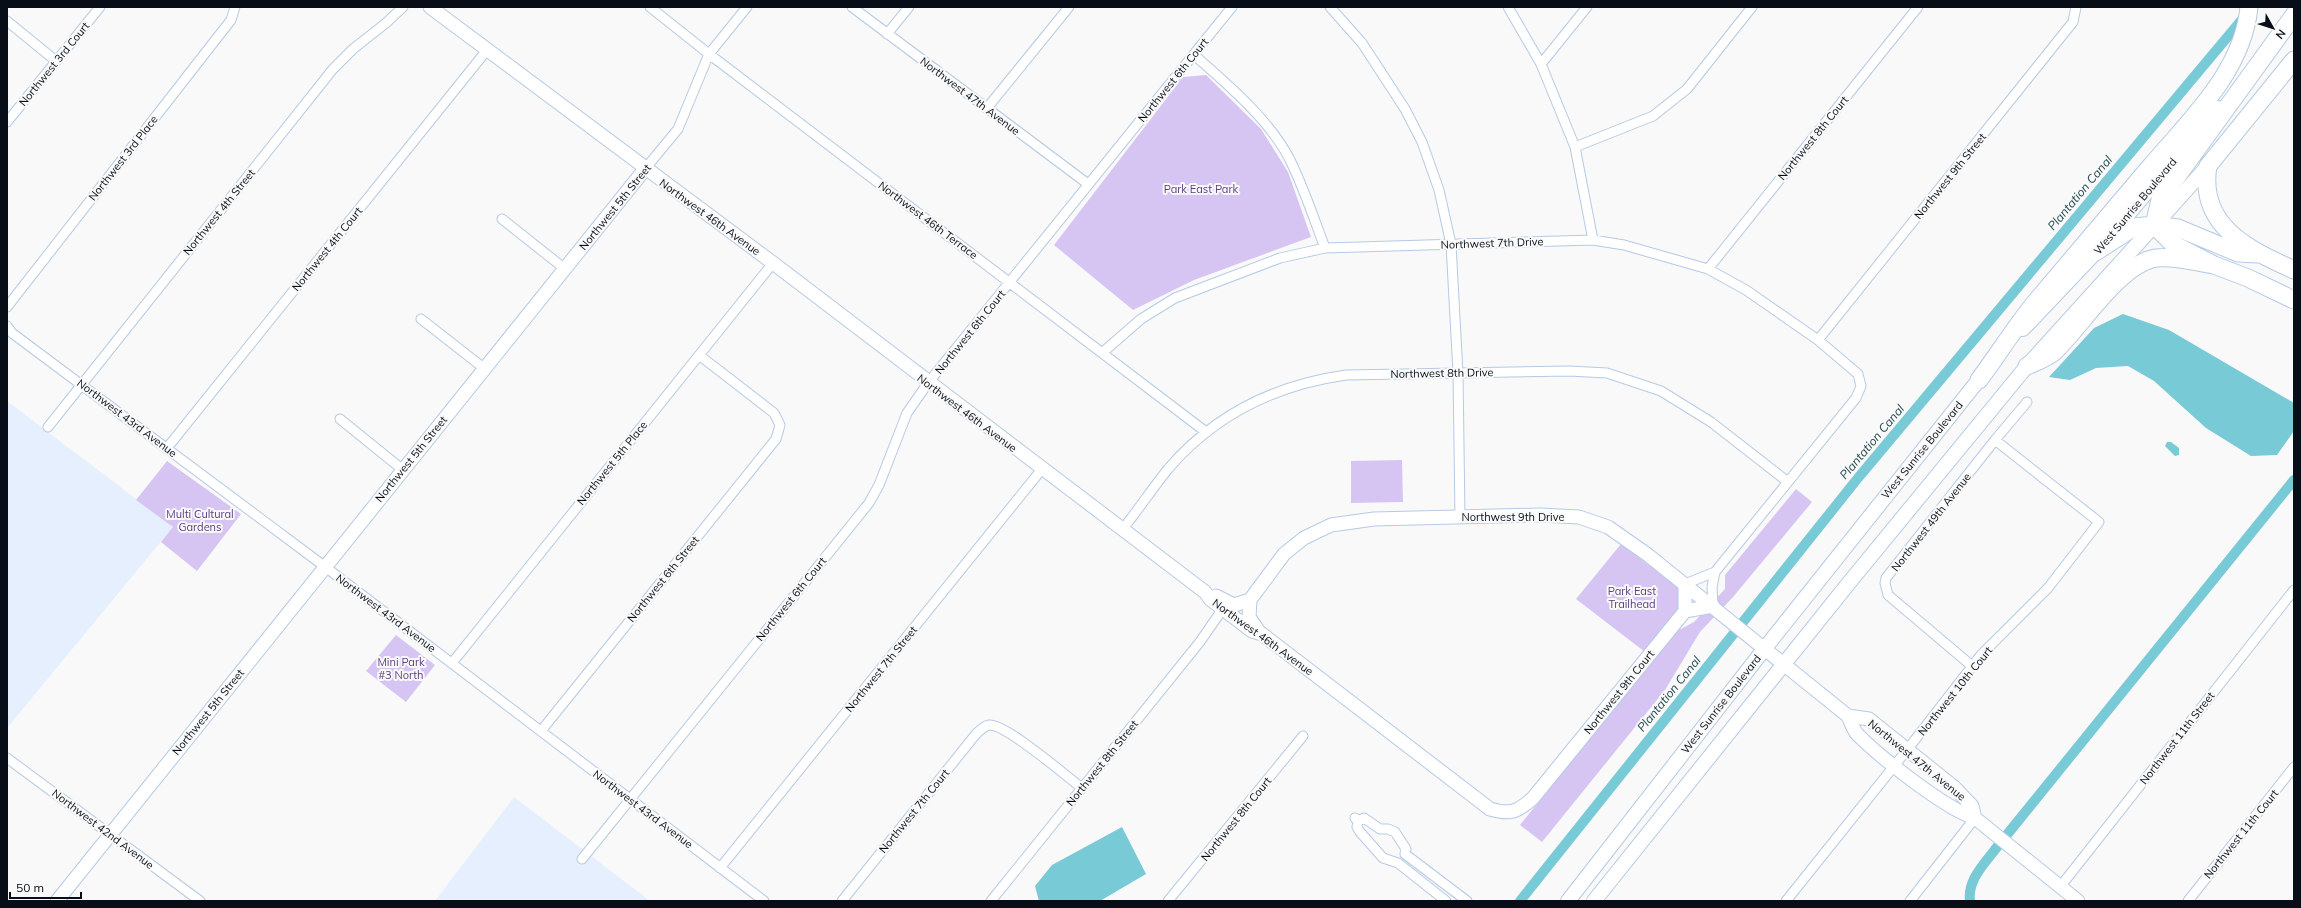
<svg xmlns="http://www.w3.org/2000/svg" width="2301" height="908" font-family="Mulish,sans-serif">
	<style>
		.built { fill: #e5effd }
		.green { fill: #d6c5f3 }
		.water { fill: #79cad7 }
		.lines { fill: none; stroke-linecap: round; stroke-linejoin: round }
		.canal { stroke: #79cad7; stroke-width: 10 }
		.street-casing { stroke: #b5cae5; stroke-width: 11 }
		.secondary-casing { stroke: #b5cae5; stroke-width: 15 }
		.primary-casing { stroke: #b5cae5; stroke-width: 16 }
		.highway-casing { stroke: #b5cae5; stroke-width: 19 }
		.street { stroke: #fff; stroke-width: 9 }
		.secondary { stroke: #fff; stroke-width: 13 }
		.primary { stroke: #fff; stroke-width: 14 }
		.highway { stroke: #fff; stroke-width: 17 }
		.labels { text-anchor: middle; stroke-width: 4; stroke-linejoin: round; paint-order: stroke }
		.street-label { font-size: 11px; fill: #070e17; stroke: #f9f9f9 }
		.park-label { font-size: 11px; fill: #5b3d81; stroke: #f9f9f9 }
		.water-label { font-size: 12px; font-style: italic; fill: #23494f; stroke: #f9f9f9 }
	</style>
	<rect width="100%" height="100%" fill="#f9f9f9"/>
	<!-- built -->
	<path class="built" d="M7 401 173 527 7 728Z
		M514 797 650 901H435Z"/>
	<!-- green -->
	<path class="green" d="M1206 75 1261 129 1288 172 1311 237 1194 280 1133 310 1054 245 1183 77Z
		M1402 460 1403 502 1351 503V461Z
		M167 461 241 514 197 571 161 542 173 527 136 500Z
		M1796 489 1812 502 1733 597 1700 632 1665 690 1542 842 1520 825 1677 631 1694 622 1725 589V575Z
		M1621 544 1667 579 1676 577 1682 596 1681 607 1645 652 1576 599Z
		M396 635 435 665 406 702 366 671Z"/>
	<!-- water -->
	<path class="water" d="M2123 314 2169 330 2294 403V431L2277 455 2251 456 2206 428 2154 381 2128 366 2096 368 2070 380 2049 377 2094 328Z
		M2167 442H2171L2179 448V455L2175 456 2165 446Z
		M1122 827 1146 874 1100 901H1039L1035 886 1052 865Z"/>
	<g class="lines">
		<!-- canal -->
		<path class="canal" d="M1520 901 1858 478 2245 16
			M1970 901C1967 880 1985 863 1997 847L2294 480"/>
		<defs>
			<path id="street" d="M650 7 709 54 1206 432
				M852 7 1088 184
				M1330 7 1362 43 1405 109 1422 142 1439 190 1451 244 1458 373 1460 517
				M1508 7 1541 64 1575 147 1593 240
				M7 21 56 61
				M887 34 909 7
				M1194 55C1227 84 1270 120 1290 160 1304 188 1314 219 1325 248
				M1541 64 1587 7
				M987 108 1069 7
				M7 122 100 7
				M1575 147 1653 116 1687 89 1752 7
				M645 169 678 129 709 54 747 7
				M502 219 565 269
				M1708 269 1918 7
				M7 307 231 20 235 7
				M421 319 485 369
				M7 326 12 333 324 566 764 901
				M1818 340 2073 22 2076 7
				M1102 353 1141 319 1175 298 1280 258 1325 248 1593 240 1624 245 1708 269 1746 290 1818 340 1858 374 1861 386 1856 398 1715 572 1685 584
				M340 419 403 470
				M48 427 333 69 353 49 386 23 403 7
				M167 448 487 50
				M1122 530C1138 510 1152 489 1168 469 1215 414 1275 385 1346 375L1569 371 1607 373 1661 391 1711 422 1788 482
				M1713 606 1712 587 1715 572
				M452 663 773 263
				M1972 666 1888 595 1885 583 1886 578 1995 440 2027 402
				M541 731 776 439 780 425 774 413 699 355
				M7 758 200 901
				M1355 818 1358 821 1357 827 1360 832 1383 858 1398 863 1446 901
				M1358 821 1364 818 1380 829H1388L1395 832 1406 849 1405 854 1467 901
				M582 859 869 503 879 485 907 413 928 383 1232 7
				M720 868 1042 469
				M2060 887 2294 590
				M842 901 976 734C980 730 984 726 989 725 1005 723 1066 776 1082 788
				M991 901 1199 643 1220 613V602
				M1168 901 1303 736
				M1786 901 1907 750 1981 655 2048 588 2099 522 1995 440
				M1910 901 1975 818
				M2188 901 2294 767"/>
			<path id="secondary" d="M430 7 773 263 1184 576 1205 592 1210 599 1252 631 1262 634 1490 809C1511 815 1517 812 1533 798L1685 611 1713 606
				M1216 596 1234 605 1250 600
				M1685 611V584
				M1259 632 1249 617 1250 600 1284 554 1304 538 1331 525 1374 519 1540 515 1579 517 1608 527 1648 555 1848 716C1851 722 1853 730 1858 735 1880 757 1947 810 1975 818L2078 901
				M1848 716 1869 719 1954 787 1972 806 1975 818
				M57 901 645 169"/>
			<path id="primary" d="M2023 329 2097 251 2218 108
				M1568 901 1765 648 1985 372
				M1594 901 1848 584 2027 366 2208 166"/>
			<path id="highway" d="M2294 60 2208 166C2198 226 2248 249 2294 270
				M2154 225 2160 200 2294 15
				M2154 225 2173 244 2214 265 2248 278 2294 300
				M2097 251 2134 227 2154 225 2178 228 2238 253 2258 254
				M2027 366C2036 362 2047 358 2054 352 2081 327 2119 264 2156 258 2175 256 2195 262 2214 265
				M1979 380C1999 353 2017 324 2038 299 2075 255 2113 211 2150 167 2190 120 2243 71 2249 7"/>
		</defs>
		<!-- street casing -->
		<use href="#street" class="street-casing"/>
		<!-- secondary casing -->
		<use href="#secondary" class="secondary-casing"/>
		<!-- primary casing -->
		<use href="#primary" class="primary-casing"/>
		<!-- highway casing -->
		<use href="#highway" class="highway-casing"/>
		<!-- street -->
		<use href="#street" class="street"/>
		<!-- secondary -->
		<use href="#secondary" class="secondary"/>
		<!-- primary -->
		<use href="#primary" class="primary"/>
		<!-- highway -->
		<use href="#highway" class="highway"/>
	</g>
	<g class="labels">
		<!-- street labels -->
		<g class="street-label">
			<text transform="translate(54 64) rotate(-51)" y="4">Northwest 3rd Court</text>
			<text transform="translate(1173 80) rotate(-51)" y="4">Northwest 6th Court</text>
			<text transform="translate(970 96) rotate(37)" y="4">Northwest 47th Avenue</text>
			<text transform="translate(1813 138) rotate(-51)" y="4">Northwest 8th Court</text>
			<text transform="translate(123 158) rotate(-52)" y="4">Northwest 3rd Place</text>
			<text transform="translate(1950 176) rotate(-51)" y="4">Northwest 9th Street</text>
			<text transform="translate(2135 206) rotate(-50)" y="4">West Sunrise Boulevard</text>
			<text transform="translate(615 207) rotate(-51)" y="4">Northwest 5th Street</text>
			<text transform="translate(219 212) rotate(-51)" y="4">Northwest 4th Street</text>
			<text transform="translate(710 217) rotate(36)" y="4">Northwest 46th Avenue</text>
			<text transform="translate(928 220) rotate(37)" y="4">Northwest 46th Terrace</text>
			<text transform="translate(1492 243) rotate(-2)" y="4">Northwest 7th Drive</text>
			<text transform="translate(327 249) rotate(-51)" y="4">Northwest 4th Court</text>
			<text transform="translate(970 332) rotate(-51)" y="4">Northwest 6th Court</text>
			<text transform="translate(1442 373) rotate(-1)" y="4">Northwest 8th Drive</text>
			<text transform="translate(967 413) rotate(37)" y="4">Northwest 46th Avenue</text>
			<text transform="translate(127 418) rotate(37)" y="4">Northwest 43rd Avenue</text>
			<text transform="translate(1922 450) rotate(-51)" y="4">West Sunrise Boulevard</text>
			<text transform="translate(411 459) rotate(-51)" y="4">Northwest 5th Street</text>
			<text transform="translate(612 463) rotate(-51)" y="4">Northwest 5th Place</text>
			<text x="1513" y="521">Northwest 9th Drive</text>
			<text transform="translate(1931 522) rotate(-52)" y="4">Northwest 49th Avenue</text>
			<text transform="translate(663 579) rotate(-51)" y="4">Northwest 6th Street</text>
			<text transform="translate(791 599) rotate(-51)" y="4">Northwest 6th Court</text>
			<text transform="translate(386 613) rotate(37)" y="4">Northwest 43rd Avenue</text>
			<text transform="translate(1263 637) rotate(36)" y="4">Northwest 46th Avenue</text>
			<text transform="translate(881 669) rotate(-51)" y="4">Northwest 7th Street</text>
			<text transform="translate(1955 691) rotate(-51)" y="4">Northwest 10th Court</text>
			<text transform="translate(1619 692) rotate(-51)" y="4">Northwest 9th Court</text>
			<text transform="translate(1721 704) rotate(-52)" y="4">West Sunrise Boulevard</text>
			<text transform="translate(208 712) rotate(-51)" y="4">Northwest 5th Street</text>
			<text transform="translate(2177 738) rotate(-52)" y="4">Northwest 11th Street</text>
			<text transform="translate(1917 760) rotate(39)" y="4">Northwest 47th Avenue</text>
			<text transform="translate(1102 763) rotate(-51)" y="4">Northwest 8th Street</text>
			<text transform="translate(643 809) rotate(37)" y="4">Northwest 43rd Avenue</text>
			<text transform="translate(914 811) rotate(-51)" y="4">Northwest 7th Court</text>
			<text transform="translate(1236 819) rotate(-51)" y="4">Northwest 8th Court</text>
			<text transform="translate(103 829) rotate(37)" y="4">Northwest 42nd Avenue</text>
			<text transform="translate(2241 834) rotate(-51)" y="4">Northwest 11th Court</text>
		</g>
		<!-- park labels -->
		<g class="park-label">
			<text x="1201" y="193">Park East Park</text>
			<text x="200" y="518">Multi Cultural<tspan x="200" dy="13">Gardens</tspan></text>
			<text x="1632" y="595">Park East<tspan x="1632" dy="13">Trailhead</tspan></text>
			<text x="401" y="666">Mini Park<tspan x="401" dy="13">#3 North</tspan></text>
		</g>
		<!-- water labels -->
		<g class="water-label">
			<text transform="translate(2080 193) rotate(-50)" y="4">Plantation Canal</text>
			<text transform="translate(1872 442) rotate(-50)" y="4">Plantation Canal</text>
			<text transform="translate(1669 694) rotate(-51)" y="4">Plantation Canal</text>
		</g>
	</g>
	<!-- border -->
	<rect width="2301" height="908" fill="none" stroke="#070e17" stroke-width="16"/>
	<!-- north arrow -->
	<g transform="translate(2273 28) rotate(129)" stroke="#f9f9f9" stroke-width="3" paint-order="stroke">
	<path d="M0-3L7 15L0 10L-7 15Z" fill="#070e17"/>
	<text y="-6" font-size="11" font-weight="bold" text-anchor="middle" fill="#070e17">N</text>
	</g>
	<!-- scale -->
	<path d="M10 892v6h71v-6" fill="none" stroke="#070e17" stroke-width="2"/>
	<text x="16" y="892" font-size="12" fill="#070e17" stroke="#f9f9f9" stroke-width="3" paint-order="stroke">50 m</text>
</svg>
